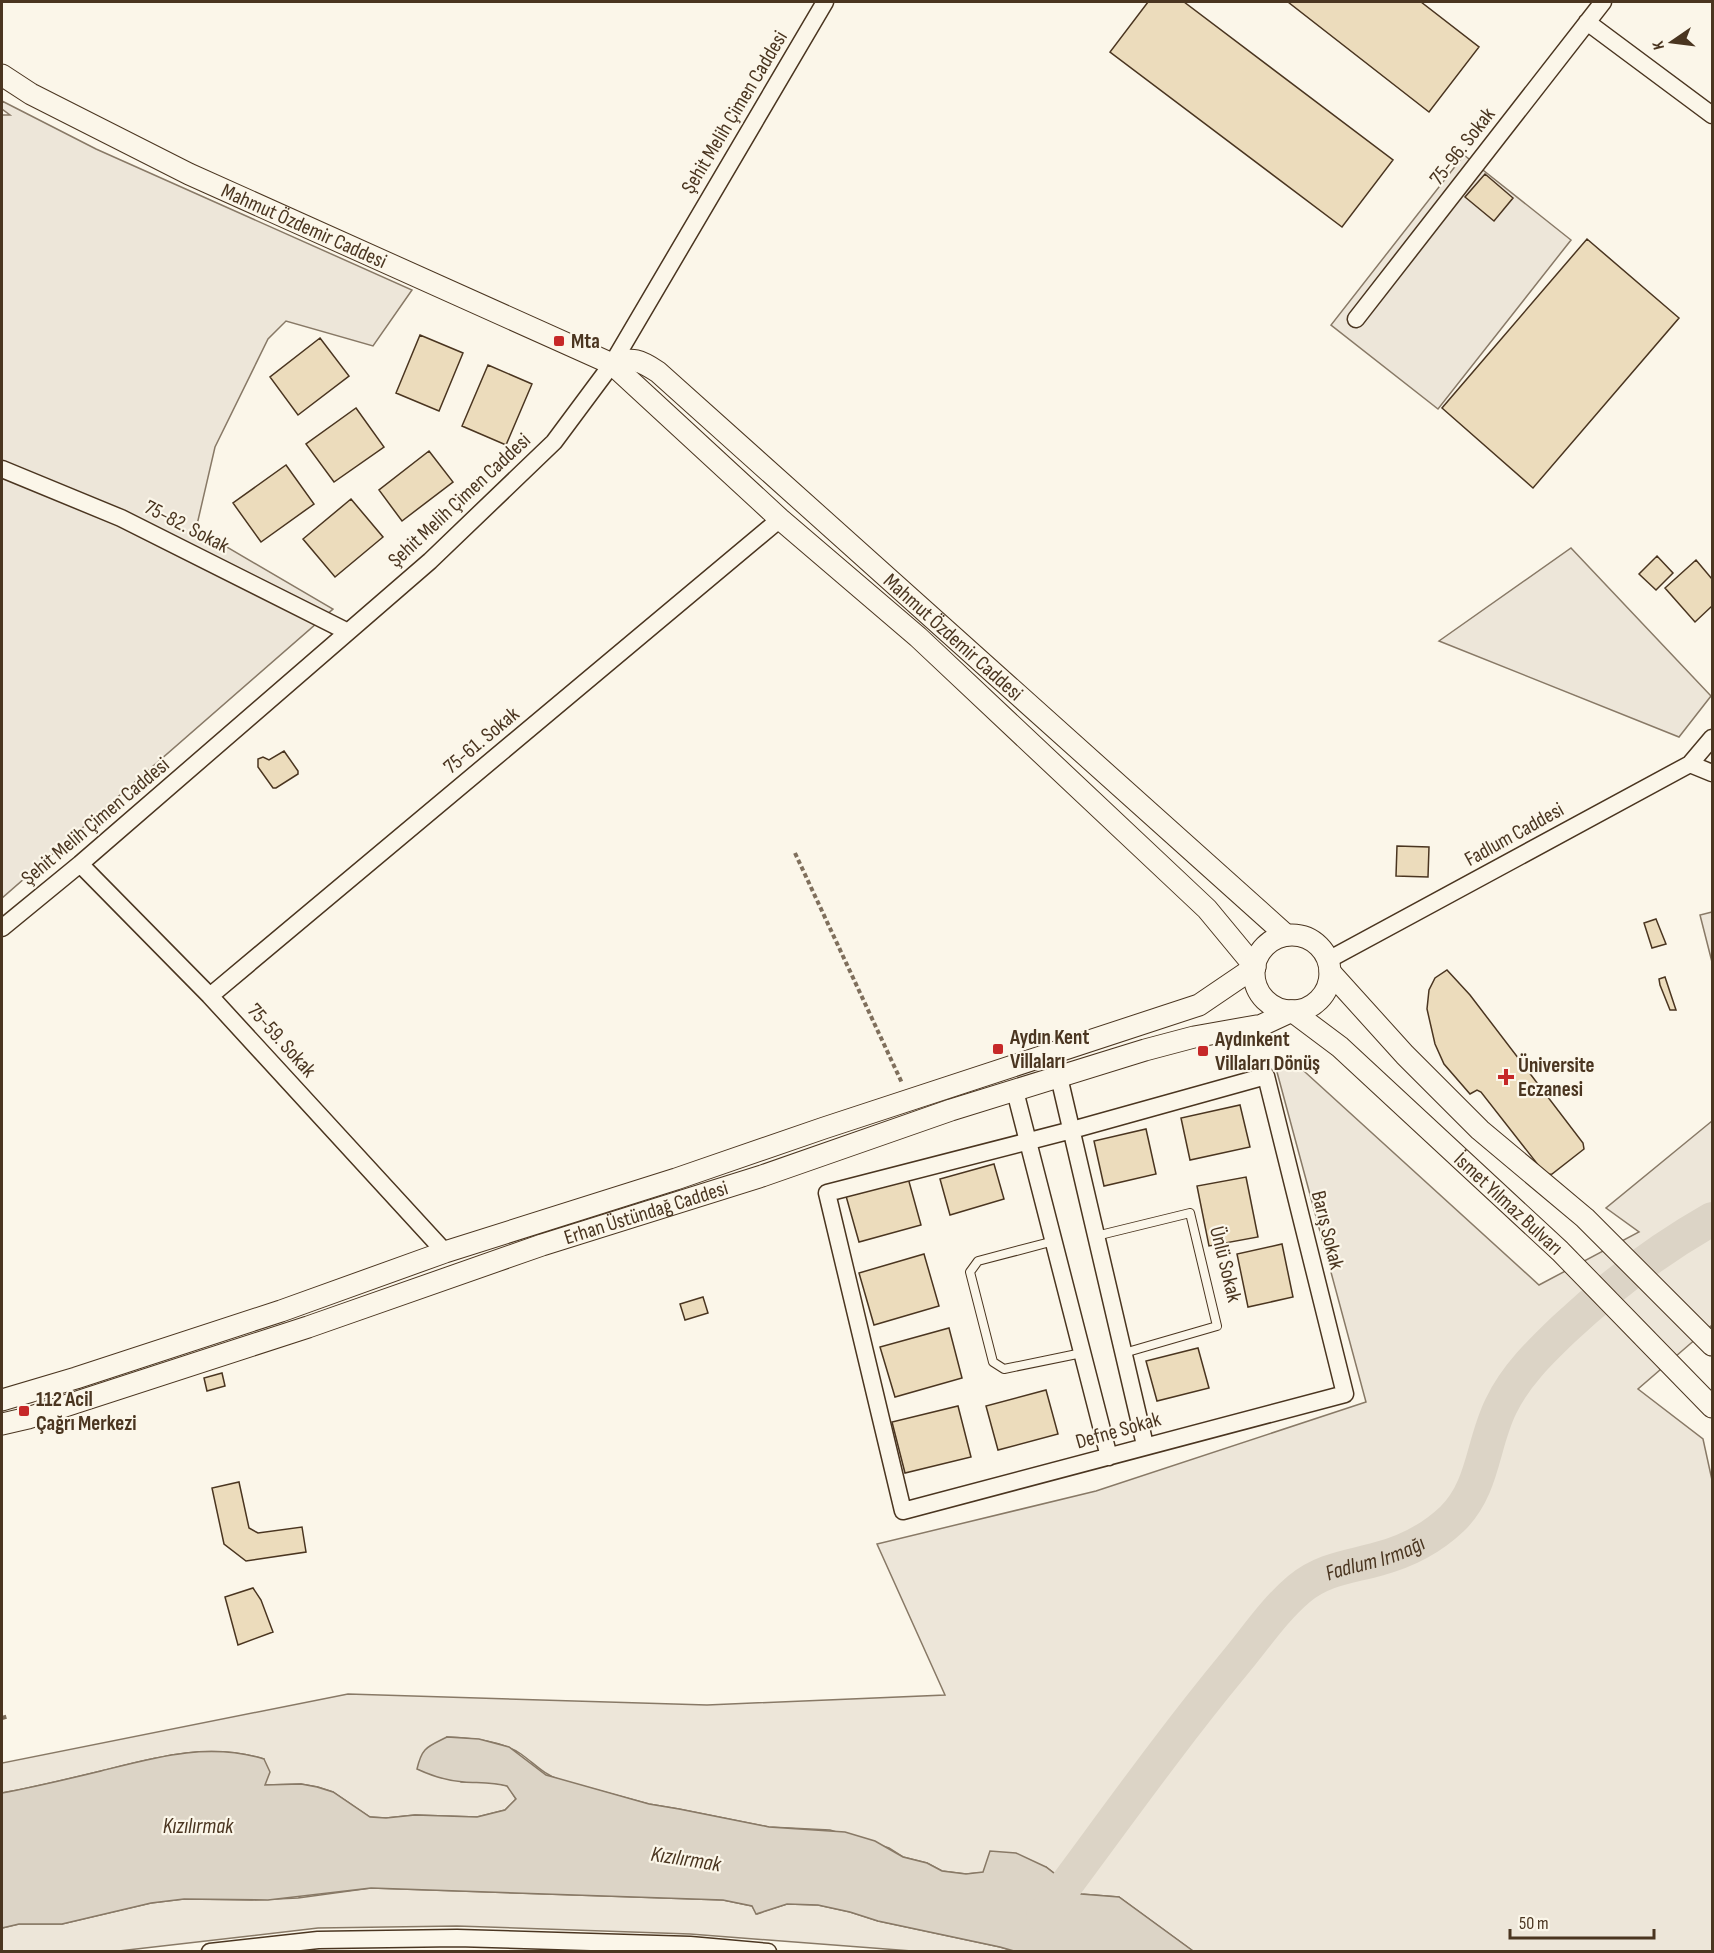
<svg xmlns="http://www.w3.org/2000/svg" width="1714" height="1953" font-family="'Sofia Sans Condensed',sans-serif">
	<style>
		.green { fill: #ede6d9; stroke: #887966; stroke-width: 1.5 }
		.water { fill: #dcd4c6; stroke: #887966; stroke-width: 1.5 }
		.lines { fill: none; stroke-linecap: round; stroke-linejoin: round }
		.river { stroke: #dcd4c6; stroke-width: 34 }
		.building { fill: #ecdcbc; stroke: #4a3520; stroke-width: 1.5 }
		.service-casing { stroke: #4a3520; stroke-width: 10 }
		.minor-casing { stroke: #4a3520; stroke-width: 19 }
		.tertiary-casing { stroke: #4a3520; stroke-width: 23 }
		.path { stroke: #7f6f5c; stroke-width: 4; stroke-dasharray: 4.5 3; stroke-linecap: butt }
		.service { stroke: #fbf6e9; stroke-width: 8 }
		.minor { stroke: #fbf6e9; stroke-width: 16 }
		.tertiary { stroke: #fbf6e9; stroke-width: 21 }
		.poi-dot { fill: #c62828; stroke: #fbf6e9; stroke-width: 2 }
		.labels { text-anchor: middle; stroke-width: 4.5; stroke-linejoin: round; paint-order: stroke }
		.street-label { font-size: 21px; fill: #4a3520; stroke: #fbf6e9 }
		.poi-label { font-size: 21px; font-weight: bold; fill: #4a3520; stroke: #fbf6e9; text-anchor: start }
		.water-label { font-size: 22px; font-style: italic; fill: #4a3520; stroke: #fbf6e9 }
	</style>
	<rect width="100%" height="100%" fill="#fbf6e9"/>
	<!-- green -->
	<path class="green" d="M2 101 96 149 412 290 373 346 286 321 268 339 215 447 196 529 333 609 2 898V115H10L2 109Z
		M1464 155 1571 240 1438 409 1331 325Z
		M1571 548 1711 696 1679 737 1439 641Z
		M1712 912V962L1700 915Z
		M1294 1062 1539 1285 1639 1232 1606 1208 1712 1121V1325L1638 1389 1703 1439 1712 1480V1951H1193L1119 1897 1081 1894 1046 1867 966 1874 942 1871 927 1863 903 1857 889 1848 830 1830 769 1827 679 1809 649 1804 560 1780C543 1774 535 1764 521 1754 500 1740 472 1738 447 1737L461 1782H492L508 1786 516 1799 505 1810 477 1817 415 1815 386 1818 370 1817 333 1792 318 1787 301 1784 264 1785V1759C209 1742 156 1757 101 1771 68 1779 35 1787 2 1793V1763L348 1694 707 1705 945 1695 877 1544 1096 1491 1366 1402 1277 1072Z
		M371 1888 723 1900 752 1906 757 1914 787 1904 818 1905 850 1912 878 1921 1000 1947 1014 1951H912L690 1934 457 1926 318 1928 110 1952H2V1928L19 1924H62L151 1903 184 1899 252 1900 298 1898Z"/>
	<!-- water -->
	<path class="water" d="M447 1737 479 1739 509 1747 546 1775 649 1804 679 1809 769 1827 845 1832 875 1841 903 1857 927 1863 942 1871 966 1874 983 1872 990 1851 1016 1853 1046 1867 1081 1894 1119 1897 1193 1951H1014L1000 1947 878 1921 850 1912 818 1905 787 1904 756 1914 752 1906 723 1900 371 1888 268 1900 184 1899 151 1903 62 1924H19L2 1928V1793C35 1787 68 1779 101 1771 156 1757 209 1742 264 1759L270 1772 265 1785 301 1784 317 1787 333 1792 370 1817 386 1818 415 1815 477 1817 505 1810 516 1799 507 1786C493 1782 479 1783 464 1782 448 1781 432 1776 417 1769 422 1747 427 1747 447 1737Z"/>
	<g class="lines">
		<!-- river -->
		<path class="river" id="s1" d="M1043 1916C1106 1832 1167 1745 1234 1664 1255 1639 1274 1610 1299 1589 1323 1569 1349 1567 1378 1559 1405 1552 1432 1538 1452 1519 1484 1488 1482 1444 1501 1406 1516 1375 1540 1352 1564 1329 1609 1287 1659 1249 1712 1219"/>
	</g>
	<!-- building -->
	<path class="building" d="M1148 2H1184L1393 160 1342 227 1110 52Z
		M1288 2H1421L1479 47 1429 112Z
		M1485 174 1513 198 1494 221 1465 197Z
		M1587 239 1679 318 1533 488 1442 408Z
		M420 335 463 353 439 411 396 393Z
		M320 338 349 376 298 415 270 377Z
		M488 365 532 384 506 445 462 426Z
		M356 408 384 447 334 482 306 444Z
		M429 451 453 482 402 521 379 490Z
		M286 465 314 504 261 542 233 503Z
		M351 499 383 537 335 577 303 539Z
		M1657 556 1673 573 1656 590 1639 574Z
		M1696 560 1712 579V606L1695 622 1665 588Z
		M284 751 298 771V774L276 788H273L258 767V759L263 757 269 760Z
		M1397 846 1429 847 1428 877 1396 876Z
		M1656 919 1666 944 1652 948 1644 923Z
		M1447 970 1470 995 1583 1143 1584 1149 1552 1174 1546 1175 1481 1092 1477 1090 1470 1094 1444 1064 1435 1044 1427 1009 1429 990 1435 978Z
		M1665 977 1676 1010H1670L1660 985 1659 979Z
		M1240 1105 1250 1147 1190 1160 1181 1118Z
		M1146 1129 1156 1174 1104 1186 1094 1141Z
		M994 1164 1004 1199 950 1215 940 1179Z
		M1246 1177 1258 1237 1209 1246 1197 1186Z
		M908 1178 921 1225 859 1242 846 1196Z
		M1282 1244 1293 1297 1248 1307 1237 1254Z
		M924 1254 939 1306 874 1325 859 1273Z
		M703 1297 708 1313 685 1320 680 1304Z
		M949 1328 962 1378 895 1397 880 1347Z
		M1198 1348 1209 1388 1157 1401 1146 1361Z
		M222 1373 225 1386 207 1391 204 1378Z
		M1046 1390 1058 1434 998 1450 986 1406Z
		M958 1406 971 1457 905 1473 892 1422Z
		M239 1482 249 1528 258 1533 302 1527 306 1552 246 1561 224 1544 212 1488Z
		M253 1588 261 1600 273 1632 238 1645 225 1597Z"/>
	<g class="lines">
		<defs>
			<path id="service" d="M1096 1236 1190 1213 1217 1326 1124 1353
				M1054 1241 978 1261 970 1272 993 1362 1004 1369 1082 1353"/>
			<path id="minor" d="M1587 22 1712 115
				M1356 319 1603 2
				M2 469 121 518 348 632
				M1690 764 1712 773
				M80 864 210 996 445 1252
				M2 928 80 864 430 561 554 442 612 364 825 2
				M1328 960 1690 764 1712 738
				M210 996 780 519
				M1266 1076 1345 1394C1197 1432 1050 1472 903 1511L827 1193 1072 1130Z
				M1059 1077 1145 1445
				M1015 1091 1109 1457
				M210 1952 318 1940 457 1938 690 1945 768 1952"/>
			<g id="tertiary">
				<path id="s2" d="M2 75 31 94 189 174 612 364 780 519 918 637 1207 909 1255 967"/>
				<path id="s3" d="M612 364C633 357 640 360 658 372L1286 935"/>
				<circle cx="1292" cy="973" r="38"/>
				<path d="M1330 972 1405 1055 1480 1130 1585 1218 1712 1345"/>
				<path id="s4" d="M1292 1011 1340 1047 1560 1251 1712 1407"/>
				<path d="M2 1400 76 1378 281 1311 445 1252 676 1179 824 1128 1199 1005 1255 967"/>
				<path id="s5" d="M2 1424 28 1418 308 1327 542 1245 762 1176 951 1110 1145 1050 1194 1037 1262 1025 1292 1011"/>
			</g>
		</defs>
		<!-- service casing -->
		<use href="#service" class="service-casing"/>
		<!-- minor casing -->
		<use href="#minor" class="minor-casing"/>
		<!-- tertiary casing -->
		<use href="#tertiary" class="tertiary-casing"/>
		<!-- path -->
		<path class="path" d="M795 853 902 1083
			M2 1718 9 1716"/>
		<!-- service -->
		<use href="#service" class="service"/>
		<!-- minor -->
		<use href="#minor" class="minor"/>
		<!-- tertiary -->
		<use href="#tertiary" class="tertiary"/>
	</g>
	<!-- markers -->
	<g class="poi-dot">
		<rect x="553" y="335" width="12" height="12" rx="3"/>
		<rect x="992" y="1043" width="12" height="12" rx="3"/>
		<rect x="1197" y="1045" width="12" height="12" rx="3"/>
		<path d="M1503 1068h6v6h6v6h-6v6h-6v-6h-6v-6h6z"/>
		<rect x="18" y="1405" width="12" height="12" rx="3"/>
	</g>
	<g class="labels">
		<!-- street labels -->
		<g class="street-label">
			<text transform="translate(734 112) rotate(-59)" y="7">Şehit Melih Çimen Caddesi</text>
			<text transform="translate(1462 146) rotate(-52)" y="7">75-96. Sokak</text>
			<text dy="7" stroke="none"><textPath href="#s2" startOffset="338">Mahmut Özdemir Caddesi</textPath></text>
			<text transform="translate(459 500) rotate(-43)" y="7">Şehit Melih Çimen Caddesi</text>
			<text transform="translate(187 526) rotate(27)" y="7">75-82. Sokak</text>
			<text dy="7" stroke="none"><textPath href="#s3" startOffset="446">Mahmut Özdemir Caddesi</textPath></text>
			<text transform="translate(481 740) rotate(-40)" y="7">75-61. Sokak</text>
			<text transform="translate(95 821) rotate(-40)" y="7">Şehit Melih Çimen Caddesi</text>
			<text transform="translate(1514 834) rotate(-29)" y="7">Fadlum Caddesi</text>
			<text transform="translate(282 1040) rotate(48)" y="7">75-59. Sokak</text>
			<text dy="7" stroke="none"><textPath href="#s4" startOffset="290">İsmet Yılmaz Bulvarı</textPath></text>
			<text dy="7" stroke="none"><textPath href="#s5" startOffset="678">Erhan Üstündağ Caddesi</textPath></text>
			<text transform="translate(1328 1230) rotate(76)" y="7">Barış Sokak</text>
			<text transform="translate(1226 1264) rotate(76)" y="7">Ünlü Sokak</text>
			<text transform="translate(1118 1430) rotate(-16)" y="7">Defne Sokak</text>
		</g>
		<!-- poi labels -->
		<g class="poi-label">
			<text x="571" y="348">Mta</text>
			<text x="1010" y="1044">Aydın Kent<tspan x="1010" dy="24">Villaları</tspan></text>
			<text x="1215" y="1046">Aydınkent<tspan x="1215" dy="24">Villaları Dönüş</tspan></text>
			<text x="1518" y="1072">Üniversite<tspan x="1518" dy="24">Eczanesi</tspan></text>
			<text x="36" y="1406">112 Acil<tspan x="36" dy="24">Çağrı Merkezi</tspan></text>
		</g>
		<!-- water labels -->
		<g class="water-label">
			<text dy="8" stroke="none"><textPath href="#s1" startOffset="498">Fadlum Irmağı</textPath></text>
			<text x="198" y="1833">Kızılırmak</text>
			<text transform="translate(686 1858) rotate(9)" y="8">Kızılırmak</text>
		</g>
	</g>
	<!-- border -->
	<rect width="1714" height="1953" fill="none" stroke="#4a3520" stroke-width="6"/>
	<!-- north arrow -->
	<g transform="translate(1672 42) rotate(256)" stroke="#fbf6e9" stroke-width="4.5" paint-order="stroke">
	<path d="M0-4.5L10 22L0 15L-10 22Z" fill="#4a3520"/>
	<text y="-9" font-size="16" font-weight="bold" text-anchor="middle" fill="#4a3520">K</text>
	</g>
	<!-- scale -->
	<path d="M1510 1929v9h144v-9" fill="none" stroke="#4a3520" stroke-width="3"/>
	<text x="1519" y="1929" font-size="18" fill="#4a3520" stroke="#fbf6e9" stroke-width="4.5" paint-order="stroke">50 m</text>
</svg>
